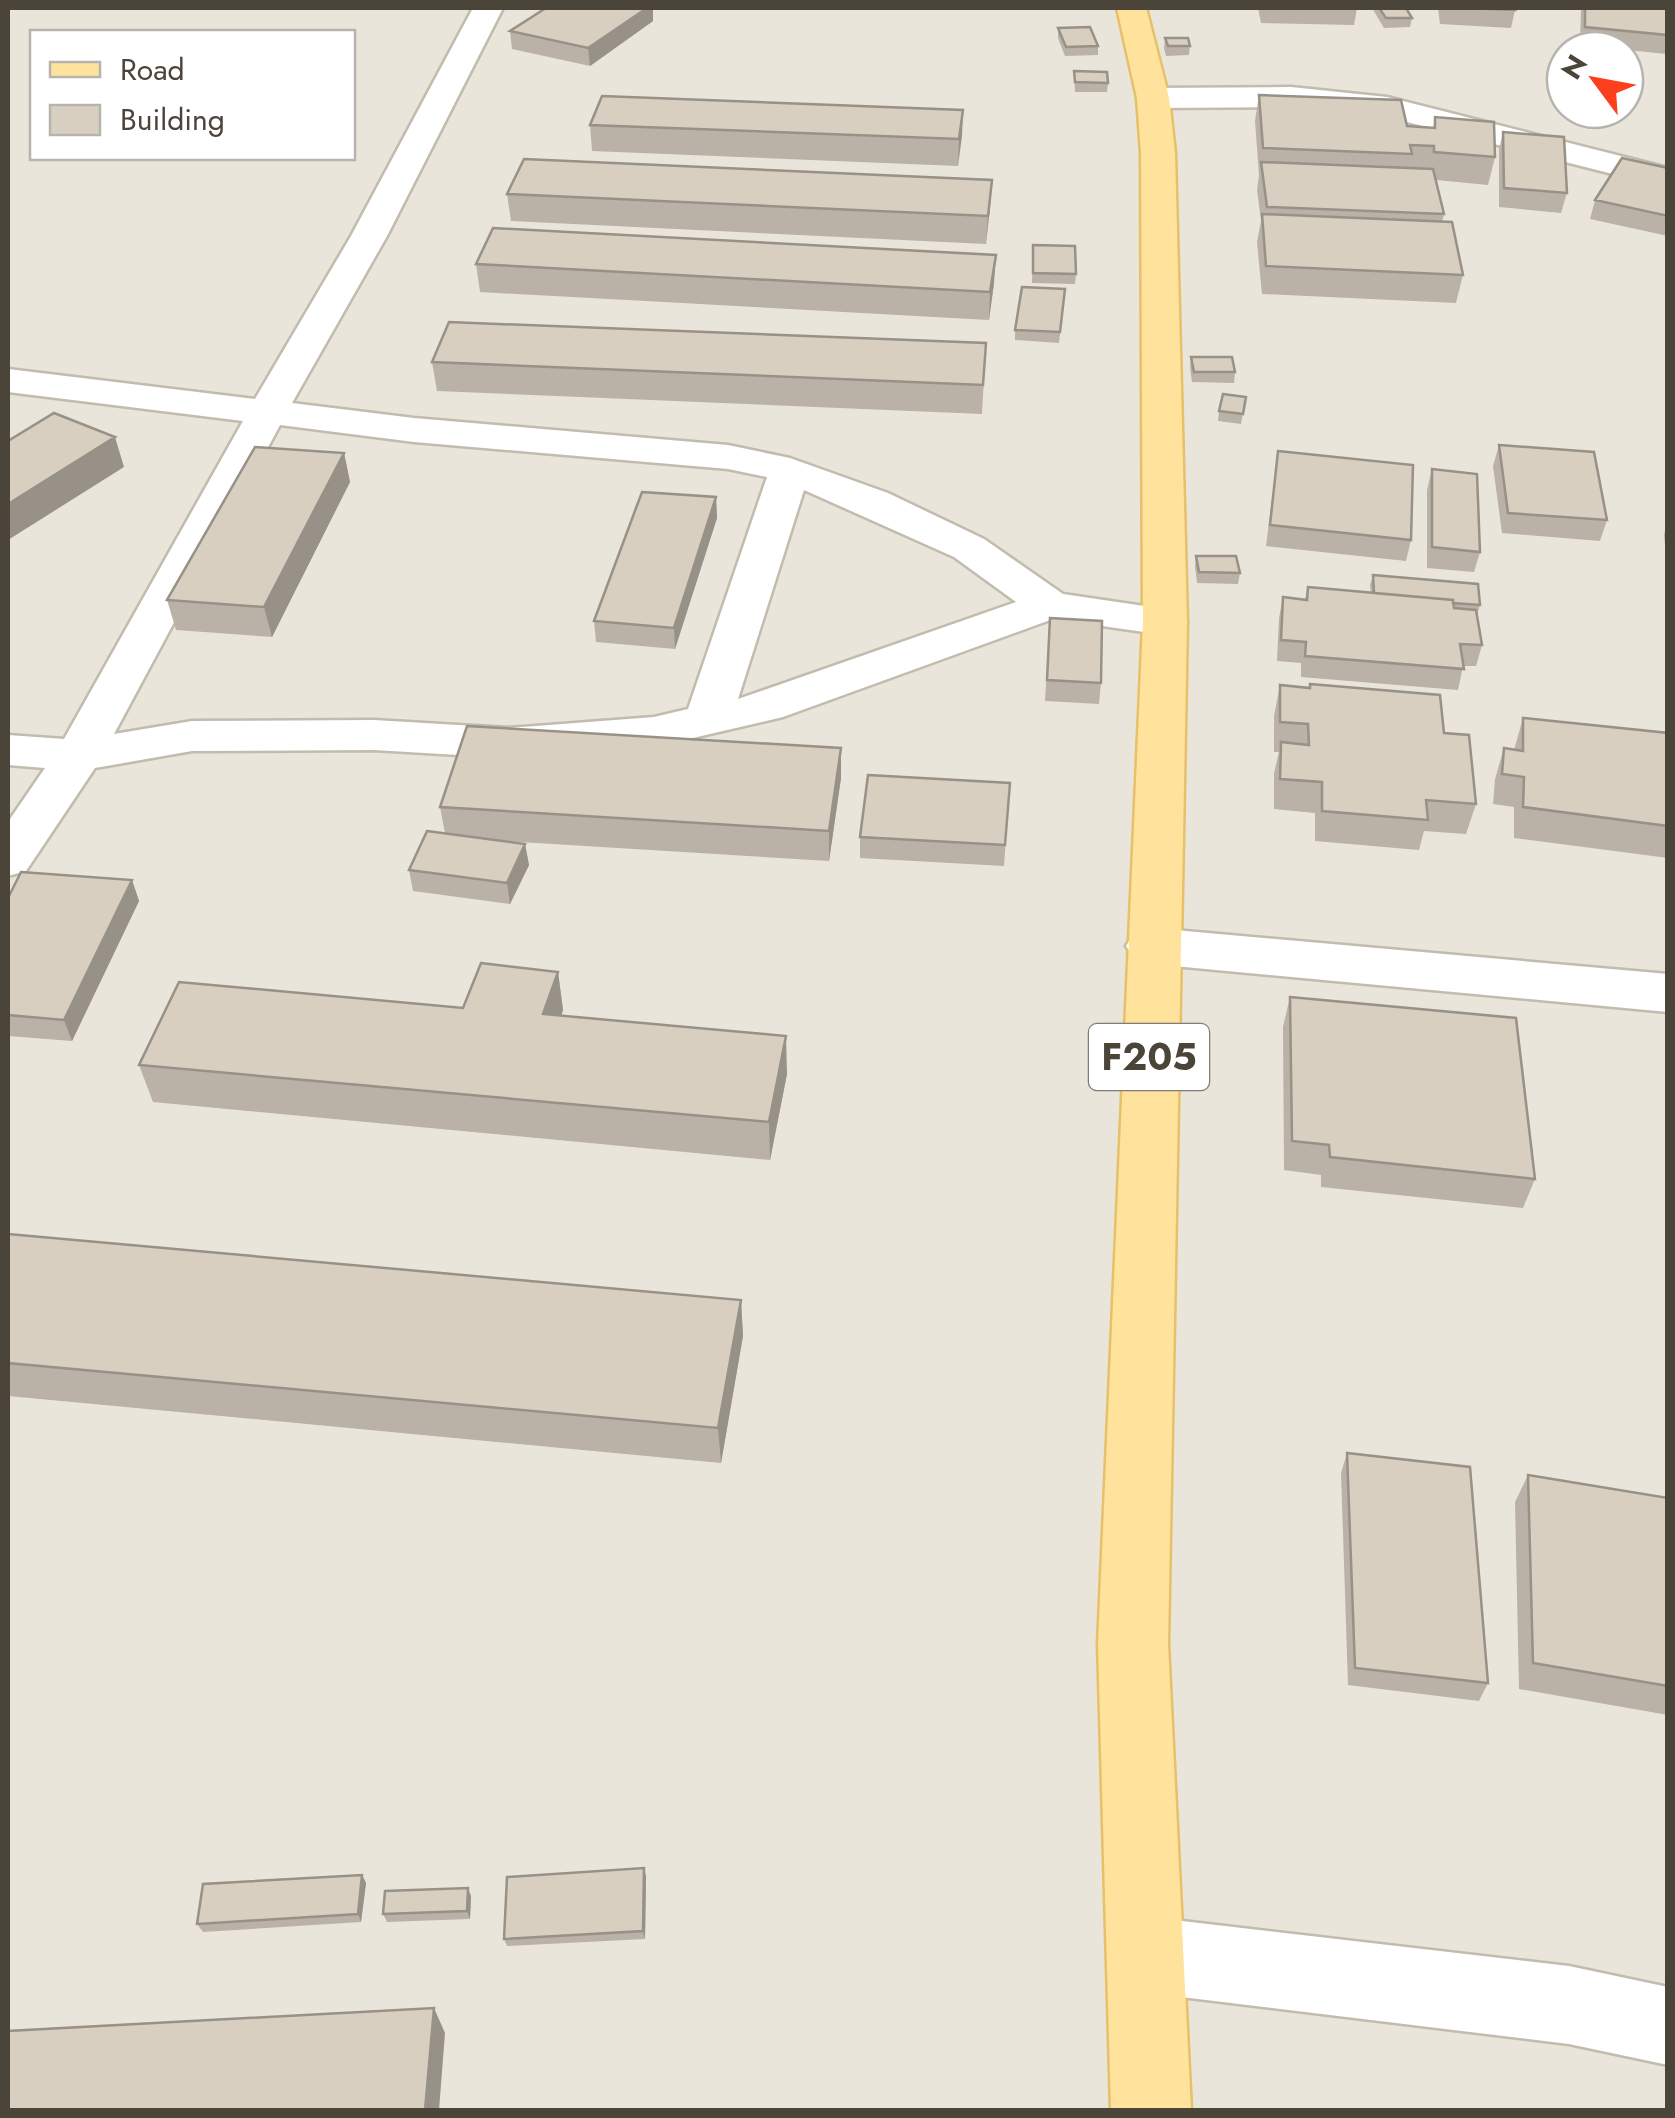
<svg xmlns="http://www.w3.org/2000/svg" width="1675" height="2118" font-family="Jost,sans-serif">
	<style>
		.residential { fill: #eae5da; fill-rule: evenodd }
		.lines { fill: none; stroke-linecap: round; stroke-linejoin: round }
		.minor-casing { stroke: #c2bbae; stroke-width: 5 }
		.major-casing { stroke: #e6c16a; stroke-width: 5 }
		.minor { fill: #fff; fill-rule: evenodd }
		.major { fill: #ffe39c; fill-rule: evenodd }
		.wall { fill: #bab2a6 }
		.shaded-wall { fill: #979187 }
		.building { fill: #d8cfc1; stroke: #979187; stroke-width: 2.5 }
		.labels { text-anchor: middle; stroke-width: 8; stroke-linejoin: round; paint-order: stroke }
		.shield { fill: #fff; stroke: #817c74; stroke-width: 2.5 }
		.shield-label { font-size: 38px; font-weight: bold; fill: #4b4439 }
	</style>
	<rect width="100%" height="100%" fill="#f6f3ec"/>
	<!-- residential -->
	<path class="residential" d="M8 8H1667V2110H8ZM32 32H352V158H32ZM1565 50H1625V110H1565Z"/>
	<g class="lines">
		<defs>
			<path id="minor" d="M473 8H503L387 236 292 403 414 418 728 445 790 458 888 493 984 539 1063 594 1165 609 1181 613 1187 622 1181 631 1165 635 1053 619 783 717 654 747 509 758 374 750 192 751 95 768 26 871 8 876V822L45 768 8 765V735L64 739 243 421 8 392V369L255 399 351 236ZM280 425 414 442 728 469 767 477 688 709 654 717 509 728 374 720 192 721 114 734ZM804 490 954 557 1016 602 738 699Z
				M1291 87 1387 97 1668 168V188L1387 117 1291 107 1153 108 1142 105 1137 98 1142 91 1153 88Z
				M1152 928 1668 974V1012L1152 964 1134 959 1126 946 1134 933Z
				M1148 1917 1569 1966 1668 1987V2065L1569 2044 1148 1993 1121 1982 1110 1955 1121 1928Z"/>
			<path id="major" d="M1117 8H1146L1169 98 1175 153 1187 622 1168 1644 1191 2110H1111L1098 1644 1143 622 1141 153 1137 98Z"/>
		</defs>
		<!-- minor casing -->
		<use href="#minor" class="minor-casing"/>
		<!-- major casing -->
		<use href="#major" class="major-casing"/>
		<!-- minor -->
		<use href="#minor" class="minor"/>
		<!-- major -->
		<use href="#major" class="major"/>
	</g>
	<!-- wall -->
	<path class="wall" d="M546 8H653V21L590 66 512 49 510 31Z
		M1258 8H1357L1354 25 1261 23Z
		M1372 8H1406L1412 18 1410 27 1384 28Z
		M1438 8H1514L1515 10 1511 28 1440 24Z
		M1581 8H1668V48L1666 54 1580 45Z
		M1058 28 1098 46V55L1065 56 1058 38Z
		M1165 38 1190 46 1189 55 1166 56 1164 48Z
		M1074 71 1108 83 1107 92H1075Z
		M1259 95 1407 126 1433 128 1435 117 1495 157 1488 185 1436 180 1444 214 1442 222 1463 275 1456 303 1262 294 1257 242 1261 221 1257 190 1259 175 1255 121Z
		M963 110 958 166 592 151 590 125Z
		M1503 132 1567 193 1561 213 1499 207V150Z
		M1668 168V236L1590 219 1595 200Z
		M507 194 990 207 986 244 511 221Z
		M1033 245 1076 274 1075 284 1032 283Z
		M476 264 994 283 989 320 480 292Z
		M1065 289 1059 343 1015 340V330Z
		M986 343 982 414 437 391 432 362Z
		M1191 357 1235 372 1234 383 1192 382 1190 367Z
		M1246 397 1241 424 1218 421 1219 411Z
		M1499 445 1607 520 1600 541 1502 533 1493 466Z
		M1278 451 1411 540 1406 561 1266 546Z
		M344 453 350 482 272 637 176 630 167 600Z
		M1432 469 1480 552 1474 572 1427 568V490Z
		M716 497 717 518 675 649 596 642 594 621Z
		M1668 524V580L1664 534Z
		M1196 556 1240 573 1238 584 1197 583 1195 566Z
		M1373 575 1480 605 1477 615 1482 645 1476 666H1463L1458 690 1301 677V663L1277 661 1279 618 1283 597 1305 599 1308 587 1371 593 1370 585Z
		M1050 618 1101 683 1099 704 1045 701Z
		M1310 684 1444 733 1476 804 1466 834 1424 831 1419 850 1315 841V813L1274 809V773L1279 752H1274V716L1280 685 1309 688Z
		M1523 718 1668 733V858L1514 838V807L1493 804 1495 779 1504 748 1514 750Z
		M841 778 829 861 503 841 525 844 529 865 510 904 413 891 409 870 445 833 440 807Z
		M1010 783 1004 866 860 858V837Z
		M132 880 139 901 72 1041 8 1036V898Z
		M558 972 563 1010 561 1016 787 1074 770 1160 153 1102 139 1065 463 1008Z
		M1290 997 1535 1179 1523 1208 1321 1187V1175L1284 1170 1283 1027Z
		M8 1234 741 1300 743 1336 721 1463 8 1396Z
		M1347 1453 1488 1683 1479 1701 1348 1685 1341 1473Z
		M1528 1475 1668 1498V1715L1519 1689 1515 1502Z
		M362 1875 366 1883 361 1922 203 1932 197 1924Z
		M646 1876 645 1939 507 1946 504 1939Z
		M471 1896 470 1919 387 1922 383 1914Z"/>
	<!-- shaded-wall -->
	<path class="shaded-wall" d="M647 8H653V21L590 66 588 48Z
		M963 110 962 136 958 166 959 139Z
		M992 180 990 207 986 244 988 216Z
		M996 255 994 283 989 320 990 292Z
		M115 437 124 467 8 540V504Z
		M344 453 350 482 272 637 264 607Z
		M716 497 717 518 675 649 674 628Z
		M841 748V778L829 861V831Z
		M525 844 529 865 510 904 507 883Z
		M132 880 139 901 72 1041 64 1020Z
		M558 972 563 1010 549 1052 543 1014Z
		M786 1036 787 1074 770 1160 769 1122Z
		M741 1300 743 1336 721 1463 718 1428Z
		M644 1868 646 1876 645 1939 643 1931Z
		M362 1875 366 1883 361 1922 358 1914Z
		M468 1888 471 1896 470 1919 467 1911Z
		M434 2008 445 2033 439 2110H425Z"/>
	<!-- building -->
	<path class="building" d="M546 8H647L588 48 510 31Z
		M1379 8H1406L1412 18H1386Z
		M1462 8H1514L1515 10Z
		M1585 8H1668V35L1585 27Z
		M1090 27 1098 46 1066 47 1058 28Z
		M1165 38H1188L1190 46H1168Z
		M1074 71 1107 72 1108 83 1075 82Z
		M1259 95 1401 100 1407 126 1435 128V117L1494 122 1495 157 1434 152V146L1410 145 1412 154 1263 148Z
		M602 96 963 110 959 139 590 125Z
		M1503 132 1564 137 1567 193 1504 188Z
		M1622 158 1668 168V216L1595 200Z
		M524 159 992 180 988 216 507 194Z
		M1261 162 1433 169 1444 214 1267 207Z
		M1262 214 1452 222 1463 275 1266 266Z
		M493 228 996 255 990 292 476 264Z
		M1033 245 1075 246 1076 274 1033 273Z
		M1022 287 1065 289 1060 332 1015 330Z
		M449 322 986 343 983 385 432 362Z
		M1191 357H1232L1235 372H1194Z
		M1223 394 1246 397 1243 414 1219 411Z
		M54 413 115 437 8 504V441Z
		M1499 445 1594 452 1607 520 1508 513Z
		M255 447 344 453 264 607 167 600Z
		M1278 451 1413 465 1411 540 1270 525Z
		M1432 469 1477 474 1480 552 1432 547Z
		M642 492 716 497 674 628 594 621Z
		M1196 556H1236L1240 573 1199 572Z
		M1373 575 1478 584 1480 605 1453 603V600L1374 593Z
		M1308 587 1453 600 1454 608 1476 610 1482 645 1460 644 1464 669 1305 656 1306 642 1281 640 1283 597 1307 600Z
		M1050 618 1102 621 1101 683 1047 680Z
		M1310 684 1440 695 1444 733 1469 735 1476 804 1426 800 1428 820 1322 811V782L1280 779 1281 742 1309 745 1308 724 1280 722V685L1310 688Z
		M1523 718 1668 733V826L1523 807 1524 777 1502 774 1504 748 1523 751Z
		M467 726 841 748 829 831 440 807Z
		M868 775 1010 783 1005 845 860 837Z
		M427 831 525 844 507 883 409 870Z
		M21 872 132 880 64 1020 8 1015V898Z
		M481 963 558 972 543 1014 786 1036 769 1122 139 1065 179 982 463 1008Z
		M1290 997 1516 1018 1535 1179 1330 1157 1329 1145 1292 1141Z
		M8 1234 741 1300 718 1428 8 1363Z
		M1347 1453 1470 1467 1488 1683 1355 1668Z
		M1528 1475 1668 1498V1686L1533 1663Z
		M644 1868 643 1931 504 1939 507 1877Z
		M362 1875 358 1914 197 1924 203 1884Z
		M468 1888 467 1911 383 1914 385 1891Z
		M434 2008 425 2110H8V2031Z"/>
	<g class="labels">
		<!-- shield labels -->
		<rect class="shield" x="1089" y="1024" width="120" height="66" rx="8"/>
		<g class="shield-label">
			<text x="1149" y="1070">F205</text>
		</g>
	</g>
	<!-- border -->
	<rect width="1675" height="2118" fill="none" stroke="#4b4439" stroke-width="20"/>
	<!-- legend -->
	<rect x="30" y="30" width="325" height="130" fill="#ffffff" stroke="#b7b4b0" stroke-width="2.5"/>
	<rect x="50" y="62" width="50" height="15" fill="#ffe39c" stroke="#b7b4b0" stroke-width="2.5"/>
	<text x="120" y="80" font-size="30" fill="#4b4439">Road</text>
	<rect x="50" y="105" width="50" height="30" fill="#d8cfc1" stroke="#b7b4b0" stroke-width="2.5"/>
	<text x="120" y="130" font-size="30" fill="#4b4439">Building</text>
	<!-- north arrow -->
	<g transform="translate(1595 80) rotate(302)"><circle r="48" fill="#ffffff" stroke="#b7b4b0" stroke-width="2.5"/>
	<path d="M0-8L18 38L0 25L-18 38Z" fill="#fc3f1d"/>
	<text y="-15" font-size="28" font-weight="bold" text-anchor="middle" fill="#4b4439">N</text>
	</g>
</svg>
